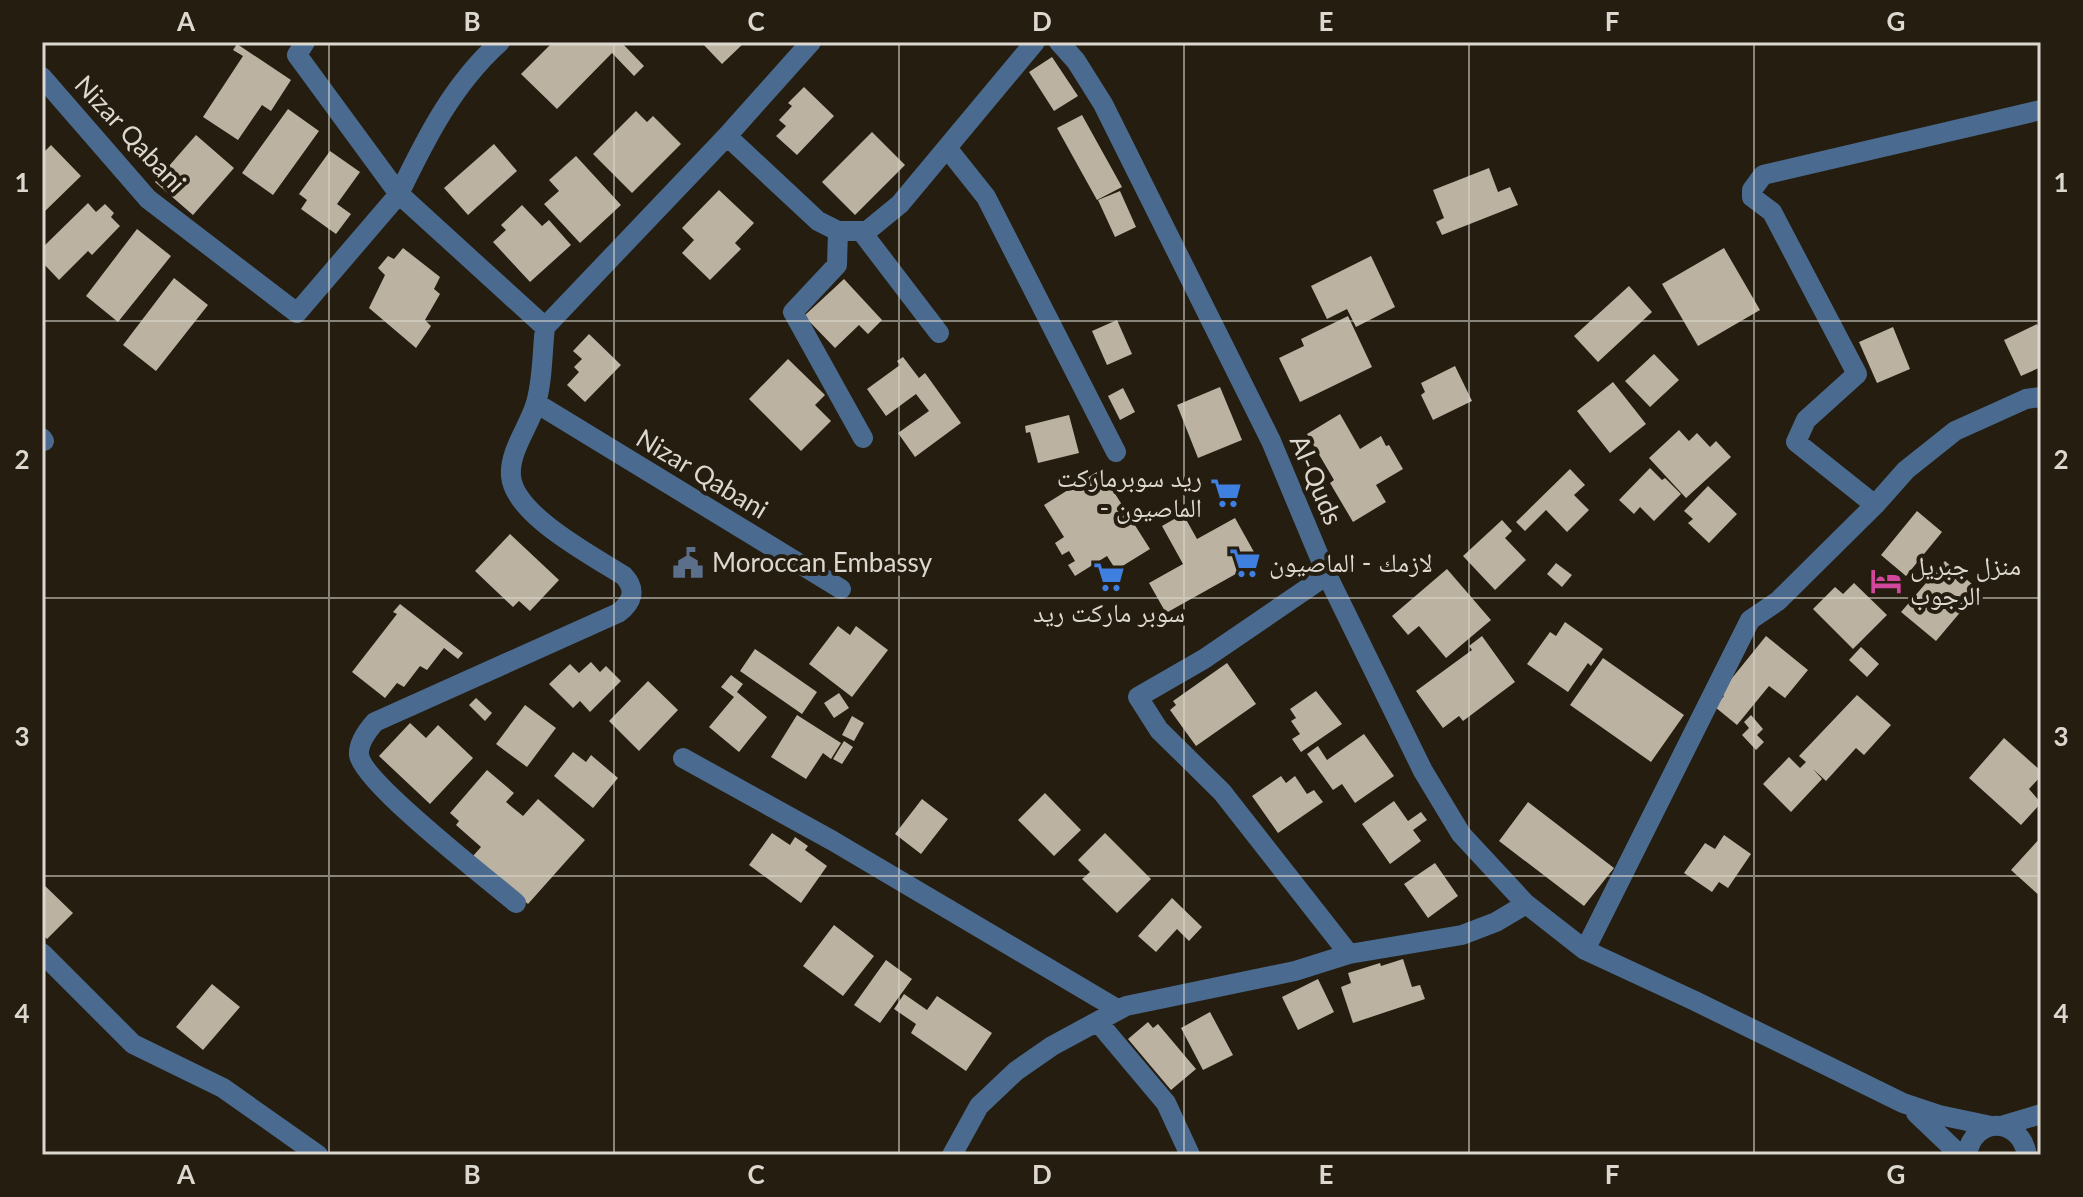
<svg xmlns="http://www.w3.org/2000/svg" width="2083" height="1197" font-family="Lato,'Noto Naskh Arabic',sans-serif">
	<style>
		.building { fill: #bbb2a1 }
		.lines { fill: none; stroke-linecap: round; stroke-linejoin: round }
		.minor { stroke: #4a6b8f; stroke-width: 20 }
		.grid { fill: none; stroke: #ddd8cf; stroke-width: 2; stroke-opacity: 0.55 }
		.labels { text-anchor: middle; stroke-width: 8; stroke-linejoin: round; paint-order: stroke }
		.street-label { font-size: 26px; fill: #ddd8cf; stroke: #241d10 }
		.poi-label { font-size: 26px; fill: #ddd8cf; stroke: #241d10; text-anchor: start }
		.neatline { fill: none; stroke: #ddd8cf; stroke-width: 3 }
		.grid-label { font-size: 26px; text-anchor: middle; font-weight: bold; fill: #ddd8cf }
	</style>
	<rect width="100%" height="100%" fill="#241d10"/>
	<!-- building -->
	<path class="building" d="M553 42H621L644 66 634 76 612 53 557 109 521 74Z
		M701 42H745L722 64Z
		M237 44 291 80 271 111 262 105 238 140 203 117 243 56 233 50Z
		M1052 57 1078 96 1054 111 1029 72Z
		M804 87 834 116 797 155 776 136 786 126 779 120 792 106 788 103Z
		M288 109 319 131 273 195 242 173Z
		M636 111 647 122 653 116 681 144 632 193 593 154Z
		M1082 115 1122 187 1097 200 1057 128Z
		M872 132 905 165 855 215 822 182Z
		M196 135 234 168 193 215 155 182Z
		M494 144 517 171 468 215 444 188Z
		M51 145 81 176 42 214V154Z
		M330 151 360 172 337 204 351 214 336 234 301 209 307 200 299 194Z
		M576 156 621 205 580 243 544 204 559 191 549 180Z
		M1489 168 1498 192 1510 187 1518 205 1442 235 1436 222 1444 218 1433 190Z
		M719 190 754 223 735 243 741 249 710 280 682 253 694 240 682 228Z
		M1120 191 1136 227 1115 237 1098 200Z
		M88 203 96 212 105 204 114 213 111 217 120 226 92 255 88 251 59 280 42 262V248Z
		M522 205 542 226 549 220 571 245 530 282 493 242 506 230 501 225Z
		M137 229 171 256 118 322 86 296Z
		M403 248 440 277 434 289 440 294 425 320 431 326 416 348 369 308 385 275 378 268 388 256 394 259Z
		M1724 248 1760 310 1698 346 1662 284Z
		M1371 256 1395 307 1356 327 1347 309 1327 319 1311 286Z
		M174 278 208 305 156 371 123 345Z
		M844 279 882 320 868 334 859 325 835 348 804 316Z
		M1629 286 1652 312 1598 362 1574 336Z
		M1348 316 1372 367 1300 402 1279 358 1304 346 1301 339Z
		M1117 320 1132 354 1107 365 1092 331Z
		M2037 324 2041 332V367L2021 376 2004 340Z
		M1893 327 1910 369 1877 383 1859 342Z
		M589 334 621 365 585 402 567 385 579 372 574 367 582 359 573 351Z
		M1654 354 1679 380 1650 407 1625 381Z
		M903 357 919 378 925 373 961 423 915 457 898 433 929 411 916 394 886 416 867 389 900 365 897 361Z
		M788 359 825 395 815 405 831 421 801 451 749 399Z
		M1455 366 1472 401 1433 420 1421 395 1425 392 1421 383Z
		M1613 382 1646 424 1610 453 1577 411Z
		M1220 387 1242 440 1198 458 1177 405Z
		M1123 388 1135 412 1120 420 1108 396Z
		M1340 414 1360 449 1381 436 1386 446 1389 445 1403 469 1376 485 1386 502 1353 522 1330 483 1334 480 1307 434Z
		M1069 415 1079 453 1038 463 1030 432 1026 433 1025 426Z
		M1679 430 1689 441 1697 433 1710 447 1716 441 1731 457 1686 498 1649 458Z
		M1650 468 1662 480 1665 478 1681 494 1654 521 1640 507 1634 514 1619 500Z
		M1570 469 1585 485 1574 495 1589 510 1567 532 1546 510 1525 531 1516 522Z
		M1100 470 1150 549 1116 570 1107 556 1075 576 1068 565 1075 561 1069 551 1062 555 1055 543 1064 537 1044 505Z
		M1708 486 1737 514 1709 543 1688 523 1693 519 1684 511Z
		M1917 511 1942 532 1906 576 1881 555Z
		M1183 514 1197 539 1235 518 1259 561 1166 613 1149 583 1183 564 1162 526Z
		M1502 520 1512 531 1505 538 1526 560 1495 590 1463 556Z
		M510 534 559 580 530 611 519 601 513 607 475 571Z
		M1945 561 1979 590 1936 641 1901 612Z
		M1556 563 1572 575 1562 587 1547 574Z
		M1447 569 1491 620 1446 658 1419 626 1408 635 1392 616Z
		M1854 583 1887 615 1853 649 1813 609 1835 587 1843 594Z
		M400 604 463 653 458 659 444 648 427 670 420 666 404 687 397 683 385 698 352 672 397 614 393 612Z
		M1565 622 1603 649 1591 666 1588 663 1568 692 1527 664 1550 632 1556 636Z
		M838 626 850 635 856 626 888 650 852 697 809 664Z
		M1482 636 1515 682 1463 721 1459 716 1443 728 1416 691 1472 650 1469 646Z
		M1766 636 1808 670 1785 698 1769 686 1737 725 1715 707 1724 696 1720 693Z
		M1861 647 1879 664 1867 677 1849 660Z
		M755 649 817 692 802 714 740 671Z
		M1603 658 1684 715 1651 762 1570 705Z
		M591 662 600 672 606 666 621 681 590 712 580 701 573 708 549 684 570 664 579 673Z
		M1227 663 1256 704 1196 746 1170 710 1176 705 1173 701Z
		M731 675 743 684 737 692 767 717 739 752 709 727 734 697 721 687Z
		M648 681 678 710 639 751 609 721Z
		M1316 691 1342 724 1301 752 1292 739 1300 734 1291 721 1296 718 1290 709Z
		M839 693 849 708 834 718 824 703Z
		M1857 695 1891 725 1864 755 1856 748 1826 781 1813 769 1822 779 1791 812 1763 784 1789 757 1800 768 1806 762 1799 756Z
		M476 698 492 713 485 721 469 705Z
		M525 705 556 728 527 767 496 744Z
		M797 715 841 743 831 759 823 753 806 779 771 757Z
		M1751 715 1763 729 1757 735 1764 742 1756 750 1742 735 1749 728 1744 722Z
		M852 716 864 723 854 741 842 735Z
		M410 723 426 738 438 725 473 758 430 804 379 756Z
		M1364 734 1394 776 1355 803 1342 784 1333 790 1307 754 1318 746 1327 760Z
		M2004 738 2041 771V776L2029 789 2041 803 2021 825 1969 778Z
		M844 741 853 747 842 764 833 759Z
		M573 752 586 762 591 755 618 778 593 808 554 776Z
		M487 770 514 793 506 802 523 816 538 799 585 840 528 904 473 856 481 847 456 825 459 821 450 813Z
		M1281 776 1286 783 1295 776 1307 794 1314 790 1323 802 1278 833 1252 796Z
		M1045 793 1081 830 1054 856 1018 820Z
		M922 799 948 819 921 854 895 834Z
		M1394 801 1408 821 1421 812 1427 820 1413 830 1421 841 1390 864 1362 824Z
		M1528 802 1614 868 1584 906 1499 841Z
		M772 833 790 845 795 837 808 846 805 850 827 866 801 903 749 865Z
		M1105 833 1151 879 1117 913 1082 879 1090 872 1078 860Z
		M1724 835 1751 854 1728 888 1719 882 1712 892 1684 873 1705 843 1715 849Z
		M2041 837V897L2011 870Z
		M1435 863 1458 896 1428 918 1404 884Z
		M42 883 73 913 47 939 42 934Z
		M1172 898 1202 927 1189 941 1177 929 1156 952 1138 936Z
		M834 925 874 956 843 996 803 966Z
		M1403 959 1412 987 1420 985 1425 999 1353 1023 1341 987 1351 983 1348 973 1380 963 1381 966Z
		M886 960 912 979 880 1023 854 1005Z
		M1318 979 1334 1012 1298 1030 1282 997Z
		M212 984 240 1007 203 1050 176 1027Z
		M904 994 927 1010 937 996 992 1033 966 1071 911 1033 916 1024 894 1009Z
		M1210 1012 1233 1055 1203 1070 1181 1028Z
		M1148 1022 1153 1028 1158 1024 1196 1069 1171 1090 1128 1039Z"/>
	<g class="lines">
		<!-- minor -->
		<path class="minor" d="M500 42C453 84 426 138 399 194L545 327C542 352 543 382 535 406 528 428 509 452 511 476 514 515 593 556 624 576 637 590 632 603 618 613L375 722C367 731 358 743 359 755 363 783 489 880 516 903
			M1059 42 1076 61 1103 104 1271 441 1327 575 1423 771 1461 834 1526 904 1585 950 1695 1001 1903 1103 1939 1115 1991 1126
			M42 77 148 199 297 313 399 194 297 55 305 42
			M727 136 818 221 838 231H867L900 204 1035 42
			M947 148 986 197 1116 452
			M838 231 837 265 793 312 863 438
			M861 231 939 333
			M545 327 727 136 811 42
			M536 403 841 589
			M42 438 44 441
			M1875 505 1796 442 1806 420 1857 374 1772 212 1752 197V190L1763 175 2041 110
			M1327 575 1204 659 1138 697 1159 730 1222 792 1349 954
			M683 758 833 841 1119 1010
			M1585 950 1750 620 1778 601 1875 505 1906 470 1955 431 2026 399 2041 397
			M42 953 133 1044 223 1088 318 1155
			M1098 1022 1166 1103 1190 1155
			M1916 1113 1960 1155
			M2001 1126 2041 1114
			M952 1155 979 1106 1016 1071 1052 1046 1126 1006 1295 971 1349 954 1462 935 1496 922 1526 904
			M1967 1155C1973 1116 2020 1116 2027 1155"/>
	</g>
	<!-- grid -->
	<path class="grid" d="M329 42V1155M614 42V1155M899 42V1155M1184 42V1155M1469 42V1155M1754 42V1155M42 321H2041M42 598H2041M42 876H2041"/>
	<!-- icons -->
	<defs>
		<symbol id="supermarket-bare" viewBox="-9 -9 18 18"><path d="M-6-5.5h2.5l.6 2H6L4.5 2H-2.5L-4.4-4H-6ZM-1.5 3.2a1.3 1.3 0 1 0 .1 0ZM3 3.2a1.3 1.3 0 1 0 .1 0Z" fill="#3f7fe0" stroke="#241d10" stroke-width="2.5" paint-order="stroke"/></symbol>
		<symbol id="civic-bare" viewBox="-9 -9 18 18"><path d="M-.6-6.5H3V-4.5H.6V-3L4-1V1h2V6H-6V1h2V-1L-.6-3ZM-1.2 2.5V6h2.4V2.5Z" fill="#5c6f8a" stroke="#241d10" stroke-width="2.5" paint-order="stroke"/></symbol>
		<symbol id="hotel-bare" viewBox="-9 -9 18 18"><path d="M-6-4.5h1.5V1H6V5H4.5V3h-9V5H-6ZM-4 0a1.8 1.8 0 1 1 3.6 0ZM.5 0V-2.5h3Q6-2.5 6 0Z" fill="#d1479c" stroke="#241d10" stroke-width="2.5" paint-order="stroke"/></symbol>
	</defs>
	<g fill-rule="evenodd">
		<use href="#supermarket-bare" x="1204" y="471" width="44" height="44"/>
		<use href="#civic-bare" x="666" y="541" width="44" height="44"/>
		<use href="#supermarket-bare" x="1223" y="541" width="44" height="44"/>
		<use href="#supermarket-bare" x="1087" y="555" width="44" height="44"/>
		<use href="#hotel-bare" x="1864" y="559" width="44" height="44"/>
	</g>
	<g class="labels">
		<!-- street labels -->
		<g class="street-label">
			<text transform="translate(130 134) rotate(47)" y="9">Nizar Qabani</text>
			<text transform="translate(702 474) rotate(31)" y="9">Nizar Qabani</text>
			<text transform="translate(1316 480) rotate(67)" y="9">Al-Quds</text>
		</g>
		<!-- poi labels -->
		<g class="poi-label">
			<text x="1202" y="487" text-anchor="end">ريد سوبرماركت<tspan x="1202" dy="30">- الماصيون</tspan></text>
			<text x="712" y="572">Moroccan Embassy</text>
			<text x="1269" y="572">لازمك - الماصيون</text>
			<text x="1910" y="575">منزل جبريل<tspan x="1910" dy="30">الرجوب</tspan></text>
			<text x="1109" y="622" text-anchor="middle">سوبر ماركت ريد</text>
		</g>
	</g>
	<!-- border -->
	<rect width="2083" height="1197" fill="none" stroke="#241d10" stroke-width="88"/>
	<rect x="44" y="44" width="1995" height="1109" class="neatline"/>
	<g class="grid-label">
		<text x="186" y="31">A</text>
		<text x="472" y="31">B</text>
		<text x="756" y="31">C</text>
		<text x="1042" y="31">D</text>
		<text x="1326" y="31">E</text>
		<text x="1612" y="31">F</text>
		<text x="1896" y="31">G</text>
		<text x="22" y="192">1</text>
		<text x="2061" y="192">1</text>
		<text x="22" y="469">2</text>
		<text x="2061" y="469">2</text>
		<text x="22" y="746">3</text>
		<text x="2061" y="746">3</text>
		<text x="22" y="1023">4</text>
		<text x="2061" y="1023">4</text>
		<text x="186" y="1184">A</text>
		<text x="472" y="1184">B</text>
		<text x="756" y="1184">C</text>
		<text x="1042" y="1184">D</text>
		<text x="1326" y="1184">E</text>
		<text x="1612" y="1184">F</text>
		<text x="1896" y="1184">G</text>
	</g>
</svg>
